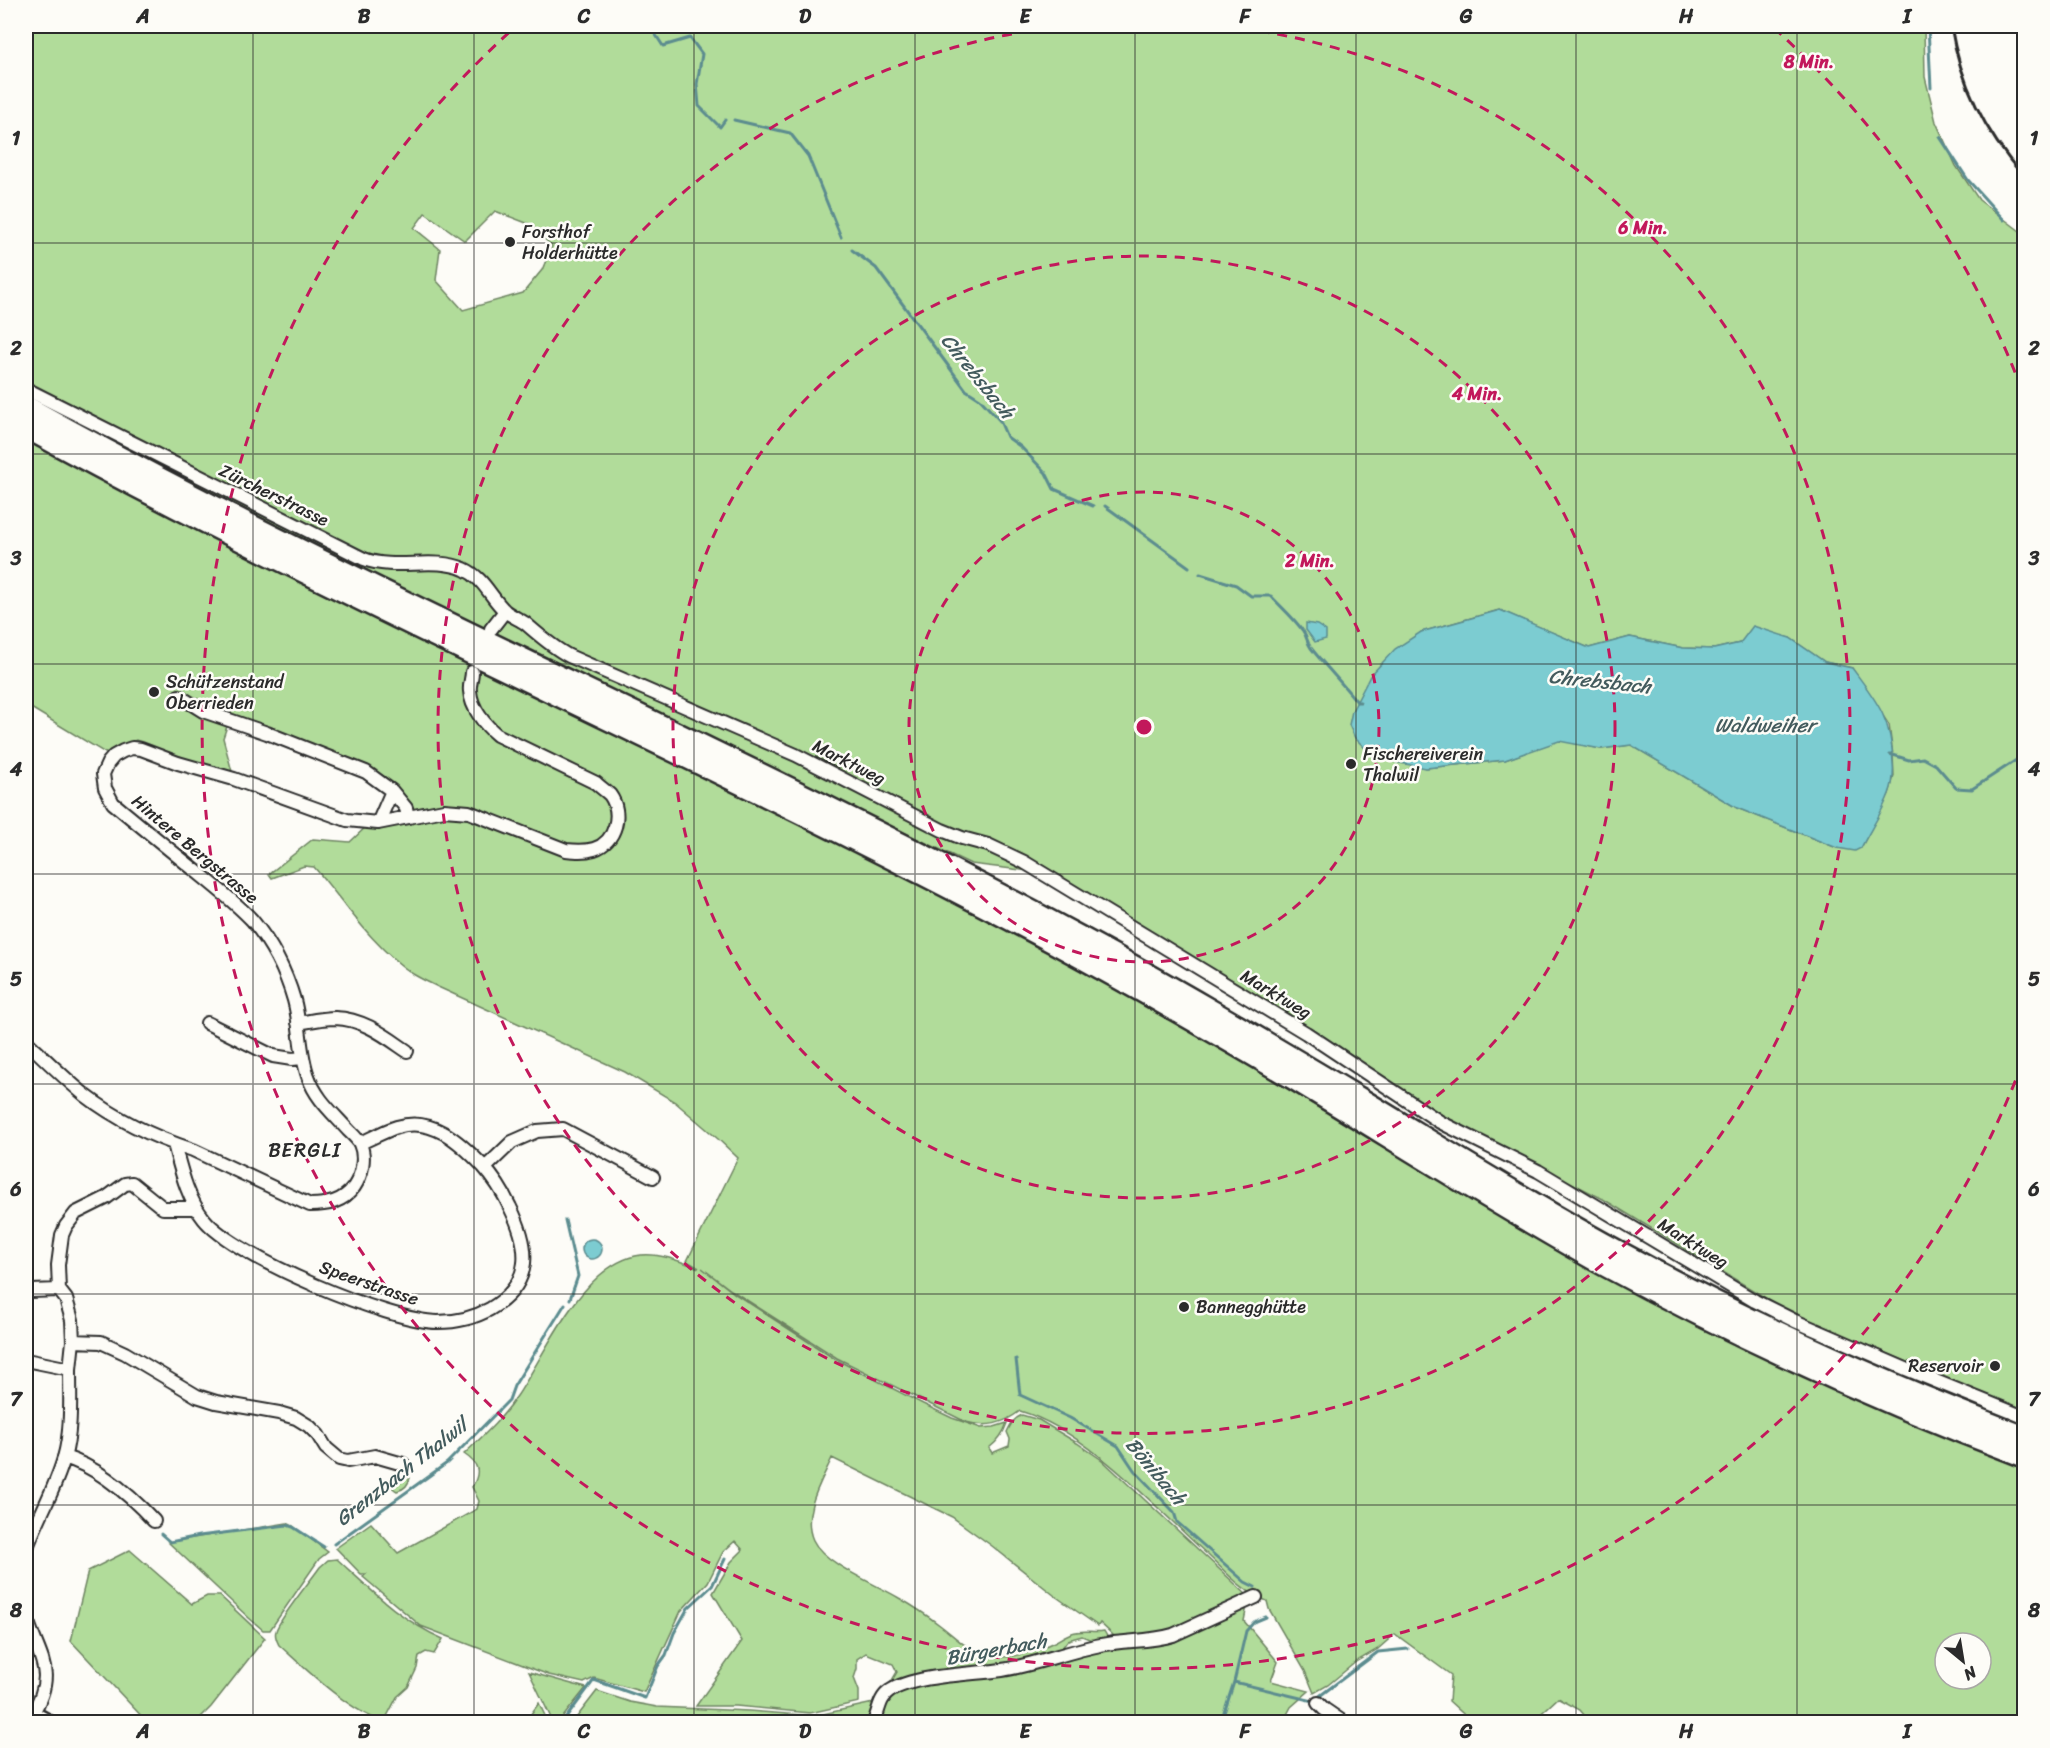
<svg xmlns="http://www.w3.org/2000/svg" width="2050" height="1748" font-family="Sriracha,sans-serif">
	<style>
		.green { fill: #b1dc9a; stroke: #6e8462; stroke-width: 1.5; fill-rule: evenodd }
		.water { fill: #7bccd1; stroke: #5b8c8f; stroke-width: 1.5 }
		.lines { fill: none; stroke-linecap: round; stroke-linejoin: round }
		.stream { stroke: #5b8c8f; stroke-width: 3 }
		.street-casing { stroke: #2b2b2b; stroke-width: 16 }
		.secondary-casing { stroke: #2b2b2b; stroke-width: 21 }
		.highway-casing { stroke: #2b2b2b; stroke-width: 26 }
		.street { stroke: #fdfcf7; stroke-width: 12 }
		.secondary { stroke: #fdfcf7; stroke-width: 16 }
		.highway { stroke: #fdfcf7; stroke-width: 21 }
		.rail { stroke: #2b2b2b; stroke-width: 3 }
		.grid { fill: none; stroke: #2b2b2b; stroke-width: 1.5; stroke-opacity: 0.55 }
		.ring { fill: none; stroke: #c2185b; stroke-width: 3; stroke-dasharray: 10 8 }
		.poi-dot { fill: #2b2b2b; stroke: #fdfcf7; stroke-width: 2 }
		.labels { text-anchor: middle; stroke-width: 5; stroke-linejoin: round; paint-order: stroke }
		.poi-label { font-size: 18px; fill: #2b2b2b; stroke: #fdfcf7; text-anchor: start }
		.street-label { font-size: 18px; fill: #2b2b2b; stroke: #fdfcf7 }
		.water-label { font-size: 20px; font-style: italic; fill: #435b5d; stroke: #fdfcf7 }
		.neighbourhood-label { font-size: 20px; letter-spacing: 1.5px; fill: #2b2b2b; stroke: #fdfcf7 }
		.centre { fill: #c2185b; stroke: #fdfcf7; stroke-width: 3 }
		.ring-label { font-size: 18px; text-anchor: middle; font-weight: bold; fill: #c2185b; stroke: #fdfcf7; stroke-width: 5; stroke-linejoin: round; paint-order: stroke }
		.neatline { fill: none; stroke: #2b2b2b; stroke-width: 2 }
		.grid-label { font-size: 20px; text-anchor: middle; font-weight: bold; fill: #2b2b2b }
	</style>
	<rect width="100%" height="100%" fill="#fdfcf7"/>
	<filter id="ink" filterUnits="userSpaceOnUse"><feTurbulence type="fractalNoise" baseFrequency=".0167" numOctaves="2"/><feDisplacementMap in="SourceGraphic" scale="12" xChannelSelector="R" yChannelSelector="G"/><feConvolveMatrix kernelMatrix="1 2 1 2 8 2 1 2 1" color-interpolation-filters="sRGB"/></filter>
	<g filter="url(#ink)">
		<!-- green -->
		<path class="green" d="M26 26H1924L1925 77 1936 122 1956 166 1979 200 2024 234V1411L1789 1312 1603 1199 1433 1112 1054 874 971 864 852 808 707 735 595 682 577 717C701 775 823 835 945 898 1020 937 1096 975 1169 1018 1306 1098 1439 1184 1578 1261 1720 1341 1870 1411 2024 1466V1722H1590L1580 1710 1558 1698 1532 1722H1472L1449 1701 1451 1675 1395 1634 1378 1649 1357 1661 1328 1685 1314 1693 1305 1671 1269 1609 1267 1601C1244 1593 1226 1572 1209 1556 1157 1509 1088 1431 1020 1411 1003 1424 987 1428 966 1422L837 1358 731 1290 702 1268 735 1294 835 1359 923 1404 952 1418 981 1428 994 1427 1007 1423C1004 1432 997 1442 989 1448L992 1453 1009 1446 1010 1439 1007 1432C1011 1424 1013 1419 1022 1415L1039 1420 1077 1443 1102 1460 1246 1594 1247 1606 1244 1621 1278 1662 1271 1681 1309 1691 1291 1707 1283 1722H876L883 1702 894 1692 1117 1642 1113 1635 1100 1623 1098 1626 1055 1596 992 1546 952 1517 832 1458C821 1482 801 1514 813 1540 824 1564 876 1584 899 1598 913 1606 928 1616 941 1626 954 1636 973 1655 990 1657 1010 1659 1034 1652 1052 1643 1059 1640 1065 1635 1072 1633 1083 1629 1093 1633 1104 1631L1108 1638 1094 1641 1082 1636 1068 1640 1062 1648 1023 1660 888 1687 897 1672 893 1664 866 1653 857 1659V1669L854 1678 859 1691V1702L810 1713 736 1706H696L742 1641 713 1593 731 1562 743 1550 735 1541 723 1552 708 1582 681 1611 644 1692 594 1678 584 1683 549 1675 421 1626 363 1577 366 1574H361L336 1548 371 1523 398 1553 477 1509 479 1501 472 1487C481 1472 479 1464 464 1454 483 1436 503 1418 517 1396 546 1353 583 1262 641 1255 660 1253 680 1261 699 1268L687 1261 738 1158 718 1139 675 1102 625 1072 438 987C430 983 421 979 413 974 373 947 345 903 314 867L304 866 272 878 269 874 313 839 350 842 369 824 408 817 381 782 229 720 223 738 234 779 136 740 105 753 31 708 26 706ZM495 211 529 224 552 246 542 270 523 293 463 310 436 280 440 249 414 228 425 213 465 241ZM1499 610 1589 648 1630 637 1683 648 1714 649 1740 643 1790 638 1825 662 1852 668 1889 725 1893 755 1894 776 1889 794 1861 848H1837L1737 808 1631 745 1601 749 1559 740 1505 760 1426 768 1421 632ZM1945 1643H1981V1679H1945Z
			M393 1474 410 1478C408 1485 405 1489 397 1491 389 1487 390 1482 393 1474Z
			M287 1523 293 1526 328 1552 319 1559 270 1630H263L249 1618 168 1542Z
			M130 1550 192 1604 207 1596H220L265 1638 211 1707 196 1722H147L71 1641 88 1571Z
			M337 1559C371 1590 400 1620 443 1639L434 1654 426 1652 419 1656 417 1668 408 1687 397 1697 384 1722C348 1711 306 1669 279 1645 277 1641 274 1636 276 1631 279 1619 311 1580 320 1567L328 1560Z
			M529 1672 586 1688 559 1722H553Z
			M597 1691 630 1702 657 1707 749 1711 814 1716 873 1703 876 1705 872 1722H573Z
			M539 1703 548 1722H525Z"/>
		<!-- water -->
		<path class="water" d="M1500 610 1589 648 1630 637 1683 648 1714 649 1740 643 1753 626 1790 638 1825 662 1852 668C1877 701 1892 720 1893 763 1894 774 1893 784 1889 794 1882 813 1870 830 1861 848L1855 851 1837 848 1737 808 1631 745 1601 749 1559 741 1505 760 1426 768 1395 762 1366 749 1355 738 1349 725 1352 711 1370 676 1395 649 1421 632Z
			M1306 623 1317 625 1326 631V639L1315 642 1306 630Z
			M582 1249a10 10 0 1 1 20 0a10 10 0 1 1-20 0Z"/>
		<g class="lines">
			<!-- stream -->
			<path class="stream" d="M650 26 663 46 690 38 702 54 697 84 699 106 720 127 725 120
				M1928 26 1931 88
				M734 120 790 133 808 156 841 237
				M1940 137 1968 180 2004 220
				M852 250 876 268 966 390 980 399 1000 421 1007 437 1021 447 1046 473 1054 489 1093 506
				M1105 506 1189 567
				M1200 574 1236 585 1251 596H1271C1281 607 1294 618 1303 631 1307 636 1307 643 1311 648 1326 667 1342 683 1357 702H1360
				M1890 754 1909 760 1923 758 1936 765 1956 788 1972 789 2024 755
				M565 1220 578 1276 570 1299
				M1016 1359 1020 1395 1070 1418 1118 1446 1134 1470 1174 1512 1177 1522 1245 1582 1255 1587
				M161 1534 170 1542 199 1536 287 1525 293 1527 324 1547
				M334 1544 447 1463 509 1400 514 1386 565 1304
				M1234 1682 1313 1701 1378 1652 1408 1649
				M563 1722 594 1680 645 1698 658 1666 666 1655 674 1633 688 1608 712 1586 725 1559
				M1221 1722 1234 1682 1246 1631 1254 1622 1266 1617"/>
			<defs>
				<path id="street" d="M26 389 364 559C396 571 433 556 464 569 484 578 490 597 505 611 511 616 519 619 525 623 539 635 552 647 569 656L796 755 942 830 962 838 988 845 1024 862 1306 1033 1440 1122 1538 1171 1755 1301 1795 1321 1906 1369 2024 1417
					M491 629 505 611
					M179 696 203 711 267 733 366 772 392 791 406 808 408 817
					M378 823 392 791
					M207 1023 273 1056 292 1059 303 1058
					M298 1023C310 1021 323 1018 335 1018 364 1019 385 1036 407 1051
					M26 1041C45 1059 64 1078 85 1095 116 1119 156 1138 193 1150L310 1205C327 1205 343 1202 354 1187 362 1175 366 1157 360 1144 358 1139 352 1134 348 1130 332 1112 316 1099 308 1076 299 1052 301 1025 294 1000 286 972 271 943 252 920 237 904 218 889 201 875 171 851 142 827 113 803L105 788 103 774 108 763 114 756 123 751 132 748 141 749 178 763 234 779 347 820 378 823 444 810 469 812 566 850C575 851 584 852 594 849 616 842 623 813 610 795 606 791 600 787 596 783L497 735C485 725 471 708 470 691 469 685 472 678 472 672
					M174 1144C181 1170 187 1198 204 1219 234 1257 390 1322 438 1322 456 1322 474 1318 490 1309 534 1283 530 1247 510 1207 503 1192 494 1178 483 1166 460 1142 432 1116 397 1127 384 1131 373 1138 360 1143
					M485 1168 512 1142 537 1131 563 1129 653 1177
					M26 1288 31 1291 59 1290
					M73 1341 101 1342 125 1353 197 1396 216 1402 279 1413 296 1418 309 1426 318 1435 326 1448 339 1459 348 1461 375 1456 403 1464
					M26 1360 70 1369C70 1399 72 1430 64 1458 55 1490 37 1519 26 1550
					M70 1369 73 1341 72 1320 66 1299 59 1290 58 1265 62 1235 66 1226 76 1213 106 1198 125 1184 132 1183 163 1208H196
					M64 1457C98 1467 130 1495 154 1521
					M26 1615C37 1657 59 1670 32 1714
					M1318 1703 1324 1709 1343 1722
					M874 1722C879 1711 879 1698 890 1691 913 1675 974 1674 1002 1670 1035 1665 1068 1651 1101 1645 1125 1640 1150 1642 1173 1635L1256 1597"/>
				<path id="secondary" d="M26 1711 46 1722"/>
				<path id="highway" d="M26 407C365 595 724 746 1066 930 1166 983 1263 1041 1360 1099 1444 1150 1527 1202 1613 1249 1746 1322 1883 1383 2024 1437
					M26 427C363 612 718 762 1057 944 1136 987 1215 1032 1293 1078 1396 1140 1497 1205 1603 1264 1739 1338 1880 1402 2024 1456"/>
			</defs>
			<!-- street casing -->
			<use href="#street" class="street-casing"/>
			<!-- secondary casing -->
			<use href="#secondary" class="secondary-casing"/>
			<!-- highway casing -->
			<use href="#highway" class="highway-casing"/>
			<!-- street -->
			<use href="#street" class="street"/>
			<!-- secondary -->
			<use href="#secondary" class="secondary"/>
			<!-- highway -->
			<use href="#highway" class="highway"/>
			<!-- rail -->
			<path class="rail" d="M1951 26C1960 82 1986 134 2024 177"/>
		</g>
	</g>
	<!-- grid -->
	<path class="grid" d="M253 26V1722M474 26V1722M694 26V1722M915 26V1722M1135 26V1722M1356 26V1722M1576 26V1722M1797 26V1722M26 243H2024M26 454H2024M26 664H2024M26 874H2024M26 1084H2024M26 1294H2024M26 1505H2024"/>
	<!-- distance rings -->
	<g class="ring">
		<circle cx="1144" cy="727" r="235"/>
		<circle cx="1144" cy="727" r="471"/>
		<path d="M1224 26A706 706 0 1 1 1064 26"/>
		<path d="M2022 1064A941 941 0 1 1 514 28M1774 28A941 941 0 0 1 2022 390"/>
	</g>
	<!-- markers -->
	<g class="poi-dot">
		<circle cx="510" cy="242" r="6"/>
		<circle cx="154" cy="692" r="6"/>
		<circle cx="1351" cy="764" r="6"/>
		<circle cx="1184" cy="1307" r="6"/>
		<circle cx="1995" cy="1366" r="6"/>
	</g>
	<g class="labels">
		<!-- poi labels -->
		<g class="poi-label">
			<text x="522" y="238">Forsthof<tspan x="522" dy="21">Holderhütte</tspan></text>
			<text x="166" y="688">Schützenstand<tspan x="166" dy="21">Oberrieden</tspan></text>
			<text x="1363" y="760">Fischereiverein<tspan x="1363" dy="21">Thalwil</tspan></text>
			<text x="1196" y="1313">Bannegghütte</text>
			<text x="1983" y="1372" text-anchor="end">Reservoir</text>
		</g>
		<!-- street labels -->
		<g class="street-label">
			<text transform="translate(274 495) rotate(26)" y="6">Zürcherstrasse</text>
			<text transform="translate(849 762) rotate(27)" y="6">Marktweg</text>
			<text transform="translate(195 849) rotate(40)" y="6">Hintere Bergstrasse</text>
			<text transform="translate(1276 994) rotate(31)" y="6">Marktweg</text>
			<text transform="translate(1693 1243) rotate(32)" y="6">Marktweg</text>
			<text transform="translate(369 1283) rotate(19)" y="6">Speerstrasse</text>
		</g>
		<!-- water labels -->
		<g class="water-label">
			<text transform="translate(978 376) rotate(51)" y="7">Chrebsbach</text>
			<text transform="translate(1600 681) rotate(6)" y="7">Chrebsbach</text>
			<text x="1765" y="732">Waldweiher</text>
			<text transform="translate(1156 1471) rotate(50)" y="7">Bönibach</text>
			<text transform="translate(401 1472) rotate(-38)" y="7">Grenzbach Thalwil</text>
			<text transform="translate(996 1649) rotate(-10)" y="7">Bürgerbach</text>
		</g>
		<!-- neighbourhood labels -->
		<g class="neighbourhood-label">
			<text x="305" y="1157">BERGLI</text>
		</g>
	</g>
	<circle cx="1144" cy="727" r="9" class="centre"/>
	<g class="ring-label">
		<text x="1809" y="68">8 Min.</text>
		<text x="1643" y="234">6 Min.</text>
		<text x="1477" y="400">4 Min.</text>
		<text x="1310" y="567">2 Min.</text>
	</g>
	<!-- margin -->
	<rect width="2050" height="1748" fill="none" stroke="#fdfcf7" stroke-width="66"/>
	<!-- north arrow -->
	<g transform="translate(1963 1661) rotate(150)"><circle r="28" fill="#fdfcf7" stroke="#a9a8a5" stroke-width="1.5"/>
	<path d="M0-4.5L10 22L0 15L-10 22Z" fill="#2b2b2b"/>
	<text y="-9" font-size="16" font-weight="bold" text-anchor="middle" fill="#2b2b2b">N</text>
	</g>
	<rect x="33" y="33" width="1984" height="1682" class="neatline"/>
	<g class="grid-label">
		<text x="143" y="23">A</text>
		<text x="364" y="23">B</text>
		<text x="584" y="23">C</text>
		<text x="805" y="23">D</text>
		<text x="1025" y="23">E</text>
		<text x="1245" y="23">F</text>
		<text x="1466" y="23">G</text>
		<text x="1686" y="23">H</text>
		<text x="1907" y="23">I</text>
		<text x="16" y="145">1</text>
		<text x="2034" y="145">1</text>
		<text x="16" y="355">2</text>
		<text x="2034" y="355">2</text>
		<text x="16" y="565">3</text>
		<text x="2034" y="565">3</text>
		<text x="16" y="776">4</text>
		<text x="2034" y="776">4</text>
		<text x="16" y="986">5</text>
		<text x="2034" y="986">5</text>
		<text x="16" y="1196">6</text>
		<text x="2034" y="1196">6</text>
		<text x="16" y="1406">7</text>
		<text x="2034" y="1406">7</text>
		<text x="16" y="1617">8</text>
		<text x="2034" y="1617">8</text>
		<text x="143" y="1738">A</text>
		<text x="364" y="1738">B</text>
		<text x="584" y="1738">C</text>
		<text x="805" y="1738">D</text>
		<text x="1025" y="1738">E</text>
		<text x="1245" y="1738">F</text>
		<text x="1466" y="1738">G</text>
		<text x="1686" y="1738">H</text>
		<text x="1907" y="1738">I</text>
	</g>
</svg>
